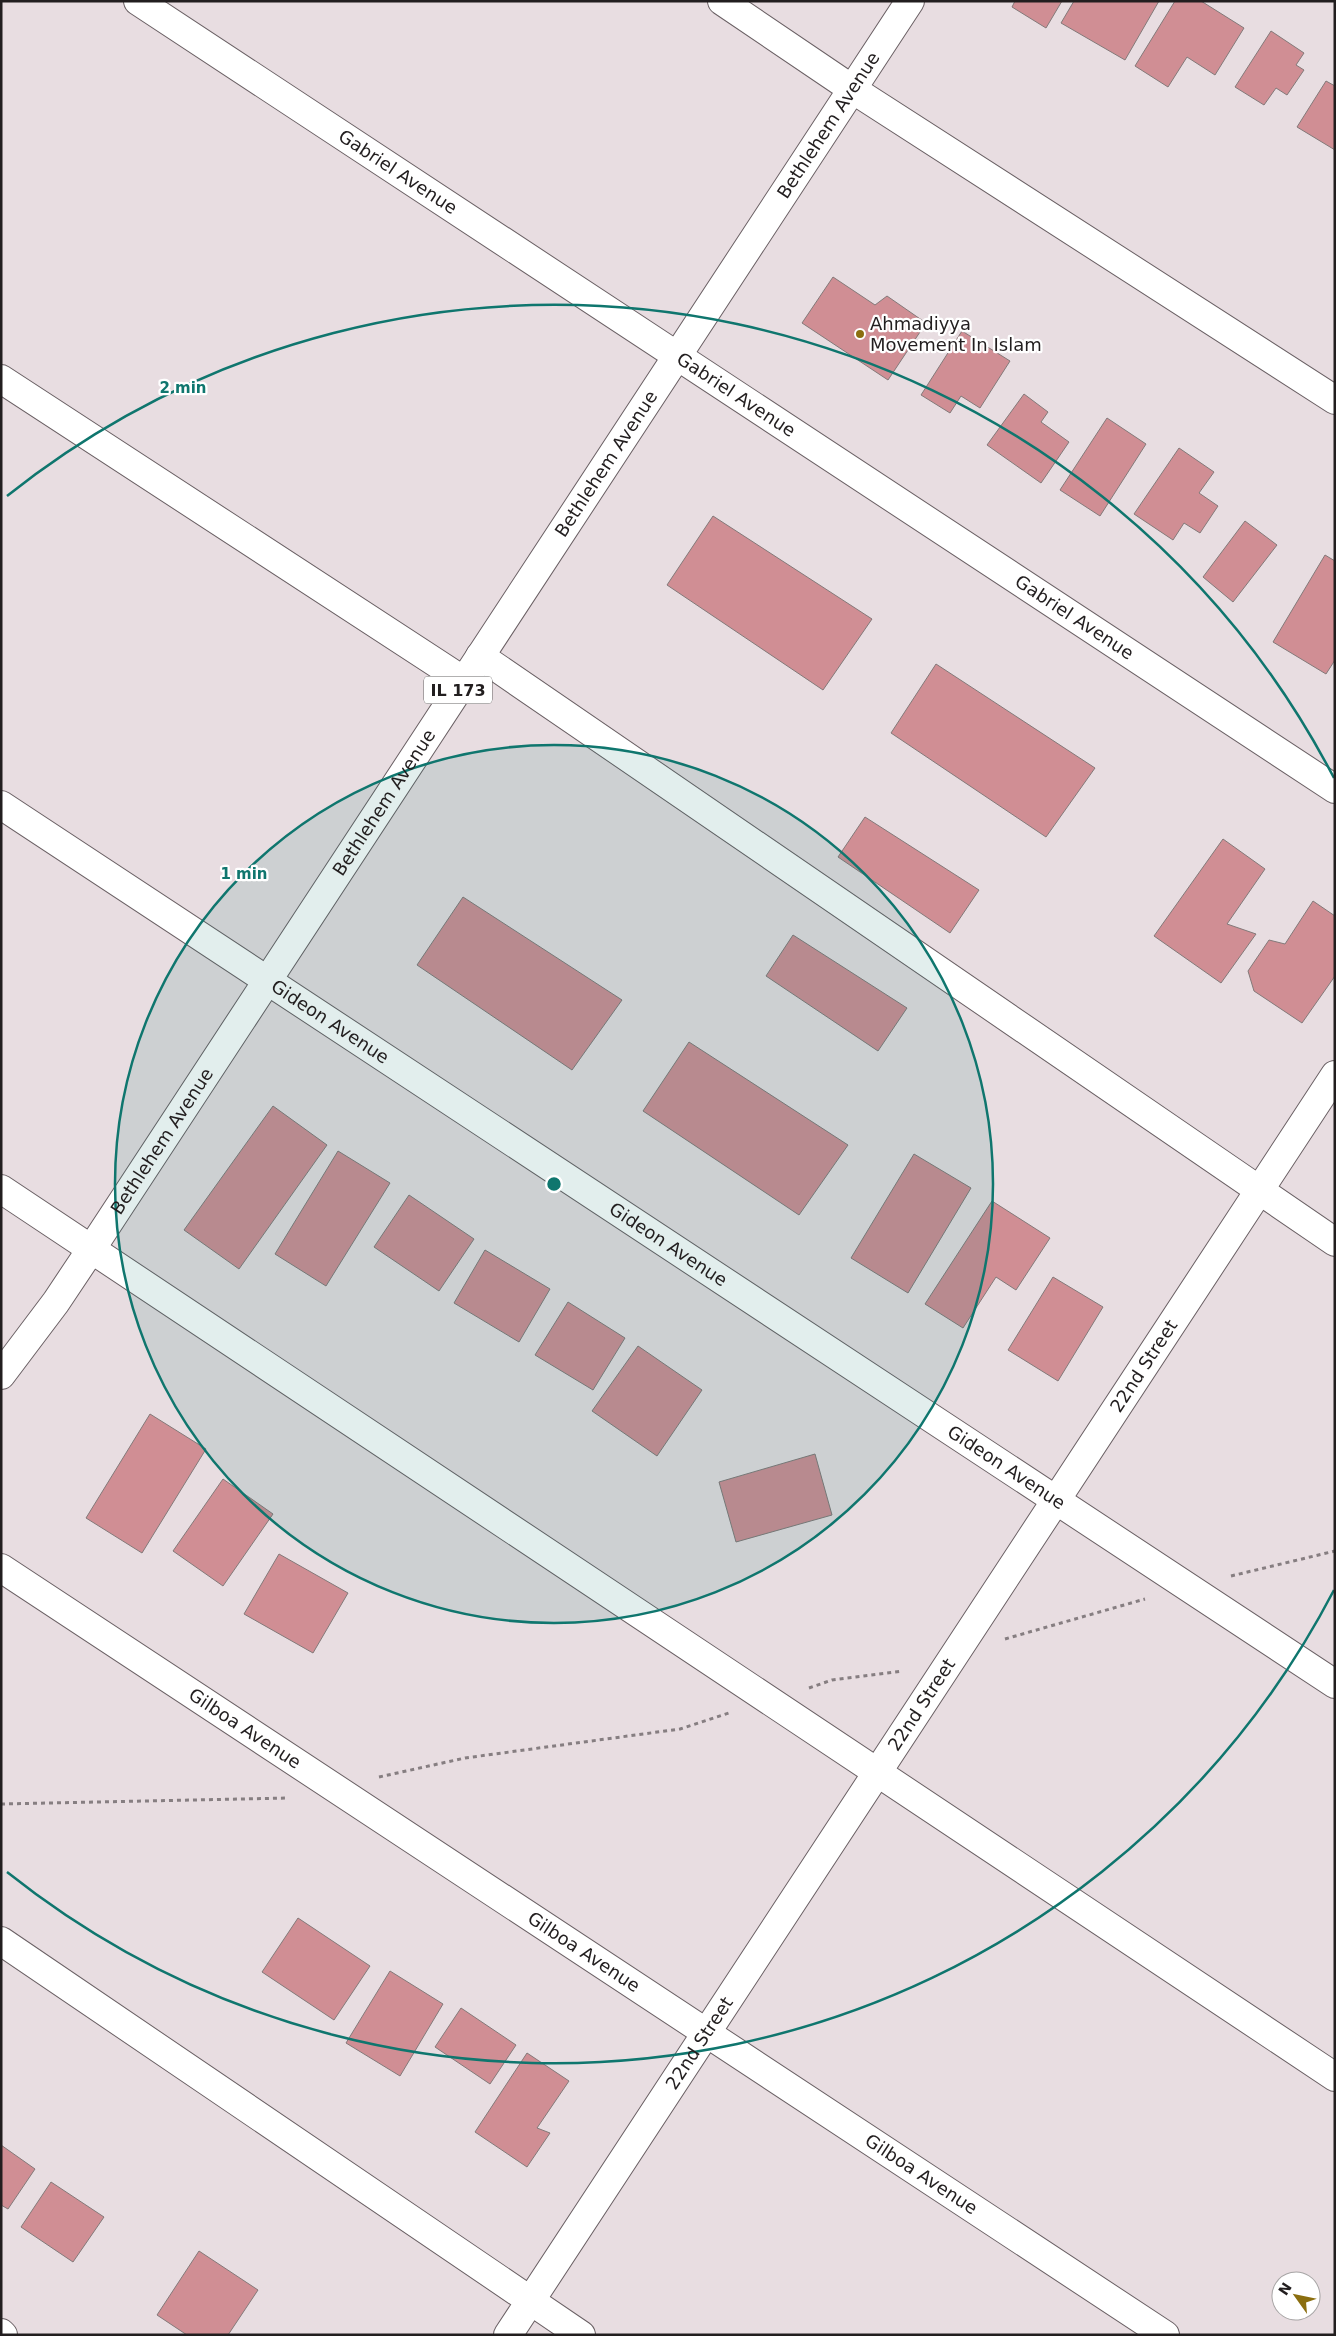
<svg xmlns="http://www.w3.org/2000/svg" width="1336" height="2336" font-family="'DejaVu Sans',sans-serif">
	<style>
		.building { fill: #d08e94; stroke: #837979 }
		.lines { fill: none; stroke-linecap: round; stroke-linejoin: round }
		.minor-casing { stroke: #6a6064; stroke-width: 30 }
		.major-casing { stroke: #6a6064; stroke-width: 30 }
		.path { stroke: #867e81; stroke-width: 3; stroke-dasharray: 4 4; stroke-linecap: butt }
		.minor { stroke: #fff; stroke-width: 28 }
		.major { stroke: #fff; stroke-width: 28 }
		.ring { fill: none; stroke: #0f766e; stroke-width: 2.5 }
		.poi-dot { fill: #8b6e0f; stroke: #fff; stroke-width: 2 }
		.labels { text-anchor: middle; stroke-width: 4.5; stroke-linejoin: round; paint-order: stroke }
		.shield { fill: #fff; stroke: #646262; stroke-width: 1 }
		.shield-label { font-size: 16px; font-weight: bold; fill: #221e1f }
		.street-label { font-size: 18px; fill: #221e1f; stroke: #fff }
		.poi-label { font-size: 18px; fill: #221e1f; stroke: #fff; text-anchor: start }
		.centre { fill: #0f766e; stroke: #fff; stroke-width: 2.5 }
		.ring-label { font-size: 15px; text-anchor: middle; font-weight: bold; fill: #0f766e; stroke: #fff; stroke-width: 4.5; stroke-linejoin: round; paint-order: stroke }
	</style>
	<rect width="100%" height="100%" fill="#e8dde1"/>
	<!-- building -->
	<path class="building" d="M1015 1H1062L1046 28 1012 7Z
		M1074 1H1159L1125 60 1061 23Z
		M1175 1H1201L1244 28 1215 75 1187 57 1168 87 1135 66Z
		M1271 31 1304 53 1296 65 1304 70 1287 95 1276 88 1264 105 1235 87Z
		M1326 81 1335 86V150L1297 127Z
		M833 277 875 305 887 296 926 323 888 380 802 323Z
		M962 331 1010 361 980 408 961 396 950 413 921 395Z
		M1024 394 1048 412 1041 422 1069 442 1041 483 987 445Z
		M1107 418 1146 444 1100 516 1060 490Z
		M1179 448 1214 472 1199 493 1218 506 1200 533 1184 523 1173 540 1134 514Z
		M713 516 872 619 823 690 667 585Z
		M1245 521 1277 545 1233 602 1203 577Z
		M1325 555 1335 561V660L1326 674 1273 642Z
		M936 664 1095 768 1046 837 891 733Z
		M865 817 979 890 950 933 838 857Z
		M1223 839 1265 869 1227 924 1256 934 1221 983 1154 936Z
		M463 897 622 1000 572 1070 417 965Z
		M1313 901 1335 916V976L1302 1023 1254 991 1248 971 1269 940 1285 944Z
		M793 935 907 1008 878 1051 766 976Z
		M689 1042 848 1145 799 1215 643 1111Z
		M273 1106 327 1145 239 1269 184 1230Z
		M338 1151 390 1183 326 1286 275 1254Z
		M914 1154 971 1188 908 1293 851 1258Z
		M409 1195 474 1239 439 1291 374 1247Z
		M992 1201 1050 1238 1016 1290 996 1277 963 1328 925 1304Z
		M485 1250 550 1289 519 1342 454 1303Z
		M1053 1277 1103 1307 1058 1381 1008 1350Z
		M568 1302 625 1338 593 1390 535 1355Z
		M638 1346 702 1390 657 1456 592 1411Z
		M150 1414 206 1449 142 1553 86 1518Z
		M815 1454 832 1515 736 1542 719 1482Z
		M223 1479 273 1514 223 1586 173 1551Z
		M279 1554 348 1593 313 1653 244 1614Z
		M298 1918 370 1966 334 2020 262 1972Z
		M390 1971 443 2004 400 2076 346 2043Z
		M461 2008 516 2045 490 2084 435 2047Z
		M527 2053 569 2081 537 2128 550 2133 527 2167 475 2132Z
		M1 2145 35 2169 8 2209 1 2205Z
		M51 2182 104 2217 73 2262 21 2227Z
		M199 2251 258 2290 228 2335H187L157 2315Z"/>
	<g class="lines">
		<defs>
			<g id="minor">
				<path id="s1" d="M138 1 1335 789"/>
				<path d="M722 1 852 89 1335 400"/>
				<path d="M1 379 464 681"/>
				<path d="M480 656 1335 1242"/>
				<path id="s2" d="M1 805 1335 1684"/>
				<path d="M1 1189 1335 2077"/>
				<path id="s3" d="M1 1568 1165 2335"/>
				<path d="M1 1941 581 2335"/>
				<path d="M1 2333 3 2335"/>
				<path id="s4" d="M508 2335 1335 1075"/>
			</g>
			<g id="major">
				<path id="s5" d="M1 1375 56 1302 92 1248 910 1"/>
			</g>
		</defs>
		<!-- minor casing -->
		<use href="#minor" class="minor-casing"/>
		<!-- major casing -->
		<use href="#major" class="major-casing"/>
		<!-- path -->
		<path class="path" d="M1231 1576 1335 1551
			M1005 1639 1145 1599
			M809 1688 832 1680 903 1671
			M379 1777 465 1758 680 1729 729 1713
			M1 1804 288 1798"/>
		<!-- minor -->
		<use href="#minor" class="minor"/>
		<!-- major -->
		<use href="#major" class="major"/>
	</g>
	<!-- distance rings -->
	<circle cx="554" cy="1184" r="439" fill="#0f766e" fill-opacity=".12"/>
	<g class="ring">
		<circle cx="554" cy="1184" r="439"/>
		<path d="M1334 1590A879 879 0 0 1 7 1872M7 496A879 879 0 0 1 1334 778"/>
	</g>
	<!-- markers -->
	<circle class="poi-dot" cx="860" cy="334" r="5"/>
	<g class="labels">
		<!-- shield labels -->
		<rect class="shield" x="424" y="676.5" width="68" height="27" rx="4"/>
		<g class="shield-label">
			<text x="458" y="696">IL 173</text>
		</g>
		<!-- street labels -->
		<g class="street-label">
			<text dy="6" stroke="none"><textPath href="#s5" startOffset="1499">Bethlehem Avenue</textPath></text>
			<text dy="6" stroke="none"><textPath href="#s1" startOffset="311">Gabriel Avenue</textPath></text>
			<text dy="6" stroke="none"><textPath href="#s1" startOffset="716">Gabriel Avenue</textPath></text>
			<text dy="6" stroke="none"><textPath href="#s5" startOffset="1094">Bethlehem Avenue</textPath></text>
			<text dy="6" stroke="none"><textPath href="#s1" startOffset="1121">Gabriel Avenue</textPath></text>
			<text dy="6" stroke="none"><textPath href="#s5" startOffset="689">Bethlehem Avenue</textPath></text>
			<text dy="6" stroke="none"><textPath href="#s2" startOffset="394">Gideon Avenue</textPath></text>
			<text dy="6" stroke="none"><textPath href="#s5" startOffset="284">Bethlehem Avenue</textPath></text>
			<text dy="6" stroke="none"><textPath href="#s2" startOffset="799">Gideon Avenue</textPath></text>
			<text dy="6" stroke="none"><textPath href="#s4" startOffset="1159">22nd Street</textPath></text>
			<text dy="6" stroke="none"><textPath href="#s2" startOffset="1204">Gideon Avenue</textPath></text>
			<text dy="6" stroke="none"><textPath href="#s4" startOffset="754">22nd Street</textPath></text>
			<text dy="6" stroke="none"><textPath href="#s3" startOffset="292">Gilboa Avenue</textPath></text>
			<text dy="6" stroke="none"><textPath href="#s3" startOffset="698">Gilboa Avenue</textPath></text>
			<text dy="6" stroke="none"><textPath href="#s4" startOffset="349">22nd Street</textPath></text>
			<text dy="6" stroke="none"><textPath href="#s3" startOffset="1102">Gilboa Avenue</textPath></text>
		</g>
		<!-- poi labels -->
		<g class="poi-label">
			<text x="870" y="330">Ahmadiyya<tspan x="870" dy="21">Movement In Islam</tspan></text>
		</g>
	</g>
	<circle cx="554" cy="1184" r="8" class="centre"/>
	<g class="ring-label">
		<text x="183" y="393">2 min</text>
		<text x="244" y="879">1 min</text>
	</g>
	<!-- border -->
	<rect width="1336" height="2336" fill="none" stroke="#221e1f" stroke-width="5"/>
	<!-- north arrow -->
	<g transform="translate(1296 2296) rotate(303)"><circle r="24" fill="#ffffff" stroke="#a7a5a5"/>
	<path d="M0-4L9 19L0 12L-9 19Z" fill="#8b6e0f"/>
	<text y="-8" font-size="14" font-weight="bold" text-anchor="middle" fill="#221e1f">N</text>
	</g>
</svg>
